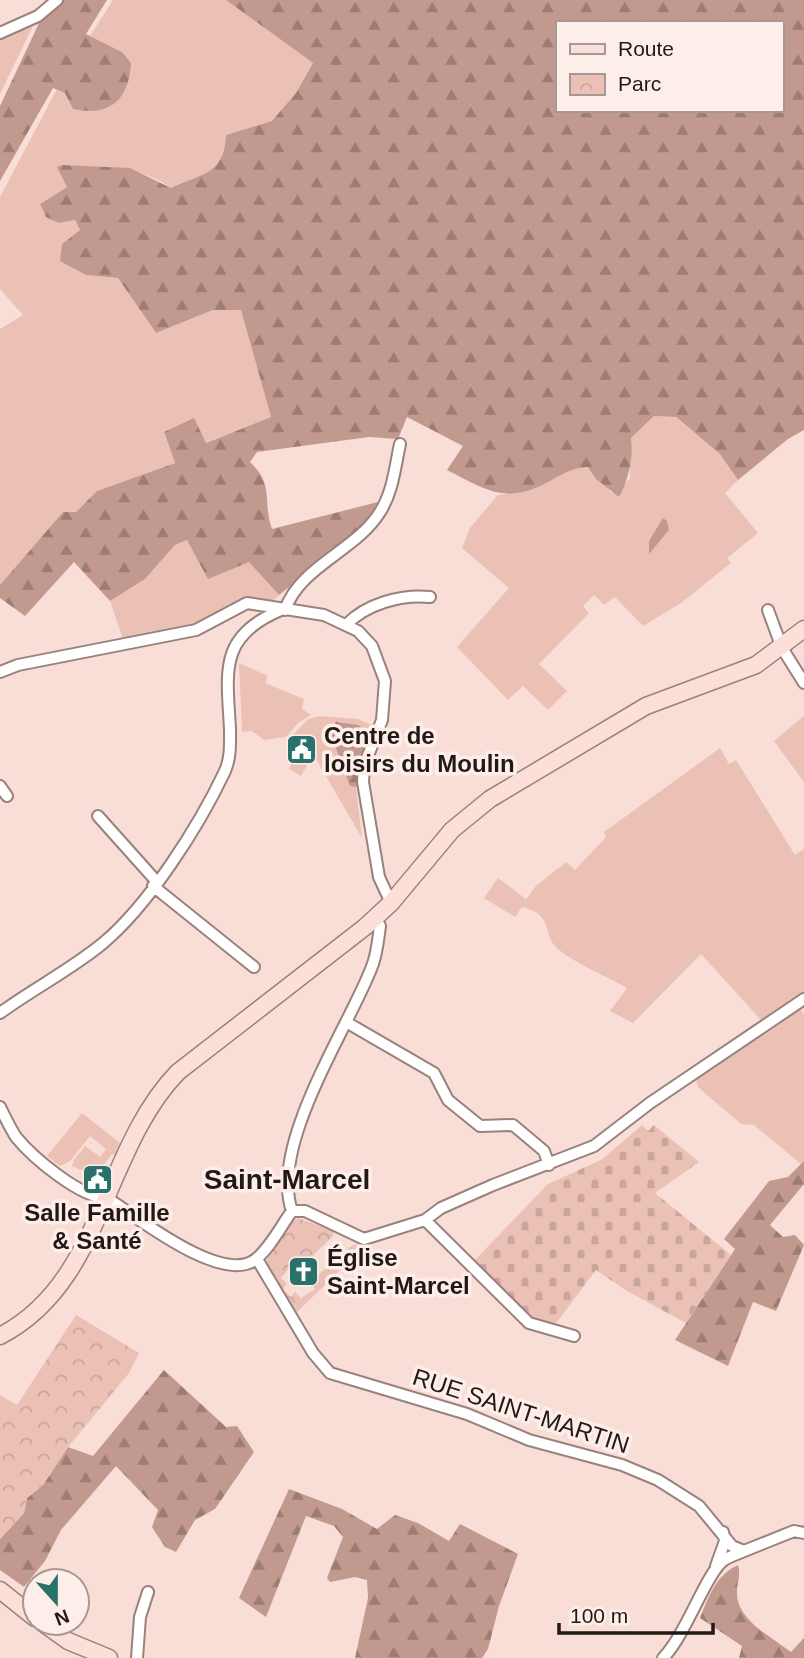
<svg xmlns="http://www.w3.org/2000/svg" width="804" height="1658" font-family="Helvetica,sans-serif">
	<style>
		.green { fill: #ebc1b6 }
		.forest { fill: url(#forest-firs); fill-rule: evenodd }
		.cemetery { fill: url(#cemetery-stones) }
		.park { fill: url(#park-crowns) }
		.water { fill: #c1998d }
		.lines { fill: none; stroke-linecap: round; stroke-linejoin: round }
		.street-casing { stroke: #99827c; stroke-width: 14 }
		.secondary-casing { stroke: #99827c; stroke-width: 19 }
		.street { stroke: #fff; stroke-width: 10 }
		.secondary { stroke: #fbdfd8; stroke-width: 16 }
		.labels { text-anchor: middle; stroke-width: 7; stroke-linejoin: round; paint-order: stroke }
		.poi-label { font-size: 24px; font-weight: bold; fill: #211916; stroke: #feeeea; text-anchor: start }
		.street-label { font-size: 24px; fill: #211916; stroke: #feeeea }
		.quarter-label { font-size: 28px; font-weight: bold; fill: #211916; stroke: #feeeea }
	</style>
	<defs>
		<pattern id="forest-firs" width="22" height="20" patternUnits="userSpaceOnUse" patternTransform="scale(1.75)"><rect width="22" height="20" fill="#c2998e"/><path d="M5 1l3.5 6h-7zM16 11l3.5 6h-7z" fill="#9d7c73"/></pattern>
		<pattern id="cemetery-stones" width="16" height="16" patternUnits="userSpaceOnUse" patternTransform="scale(1.75)"><rect width="16" height="16" fill="#ebc1b6"/><path d="M2 7V4a2 2 0 0 1 4 0v3zM10 15v-3a2 2 0 0 1 4 0v3z" fill="#c9a59c"/></pattern>
		<pattern id="park-crowns" width="20" height="18" patternUnits="userSpaceOnUse" patternTransform="scale(1.75)"><rect width="20" height="18" fill="#ebc1b6"/><path d="M2 6a3 3 0 1 1 6 0M12 15a3 3 0 1 1 6 0" fill="none" stroke="#c9a59c"/></pattern>
	</defs>
	<rect width="100%" height="100%" fill="#f8ded7"/>
	<!-- green -->
	<path class="green" d="M113 0H226L313 63 296 93 272 121 226 135C224 175 202 173 171 188 141 165 98 168 62 165L67 187 40 204 59 223 75 220 80 230 62 244 86 275 118 278 156 333 213 310 241 309 271 417 205 443 164 433 175 463 97 491 76 512H63L0 585V329L23 315 0 289V197L57 89 65 93 122 52 90 36Z
		M33 26 0 94V39Z
		M654 416 675 417 721 454 738 480 725 493 758 533 727 558 731 563 681 603 643 626 615 597 604 605 594 595 583 606 589 613 539 664 567 691 548 710 523 686 508 700 457 647 509 588 462 548 470 528 498 495 536 488 573 467H588L612 493 630 479C628 464 634 453 631 438Z
		M187 540 249 561 279 595 270 604C235 594 224 613 194 624 171 632 147 638 124 642L110 601 145 579 175 545Z
		M239 663 268 676 265 683 304 699 302 709 311 715 298 723 286 737 264 740 252 731 242 732Z
		M319 716 358 719 374 726 350 786 356 787 362 838 316 759 309 762 301 776 289 769 296 755 292 736 308 719Z
		M804 716V782L774 741Z
		M720 748 729 764 736 760 795 855 804 849V993L761 1020 701 954 633 1023 610 1011 627 988C606 976 578 965 559 950 540 934 556 915 522 907L515 917 484 898 498 878 526 899 536 886 566 862 575 870 606 837 604 832Z
		M800 1008 804 1015V1161L801 1164 754 1125 741 1124 698 1087 696 1079Z
		M82 1113 120 1143 116 1156 112 1154 95 1176 72 1166 74 1160 85 1146 100 1157 106 1149 90 1136 70 1161 60 1166 47 1156Z"/>
	<!-- forest -->
	<path class="forest" d="M60 0H107L86 34 122 52 131 63C129 100 110 117 73 109L65 93 53 88 0 181V106L40 21Z
		M226 0H804V430L788 439 738 480 720 454 676 417 654 416 631 438C634 456 628 481 619 497L596 479 588 467C567 468 556 479 538 487 501 503 479 486 447 470L463 446 407 417 398 439 369 437 257 452 250 462C275 486 262 501 272 529L378 502C357 543 314 567 279 595L249 562 208 579 187 540 175 545 145 579 110 601 74 562 25 616 0 598V585L63 512H76L97 491 175 463 164 432 194 418 206 443 271 417 241 310H213L156 333 118 278 86 275 60 261 62 244 80 230 75 220 59 223 46 217 40 204 67 187 57 167 62 165 130 168 171 188C202 173 224 175 226 135L272 121 296 93 313 63ZM557 23H781V110H557Z
		M336 722 359 725 369 741 356 787 350 786 330 732Z
		M804 1161V1184L770 1225 783 1237 795 1235 804 1245 776 1311 753 1302 728 1366 675 1340 735 1249 724 1239 769 1181 788 1177Z
		M164 1370 226 1427 237 1426 254 1452 215 1509 195 1520 176 1552 165 1547 152 1527 158 1510 116 1466 61 1530 45 1561 24 1587 0 1570V1539L24 1513 27 1498 43 1485 68 1447 93 1456Z
		M289 1489 342 1509 377 1529 395 1515 418 1523 449 1541 460 1524 518 1554 499 1606 488 1649 482 1658H355L368 1598 367 1580 355 1577 330 1582 327 1578 343 1537 334 1526 306 1516 266 1617 239 1598Z
		M738 1565C741 1575 737 1582 737 1592 736 1619 771 1637 791 1652L804 1638V1658H739L742 1646 700 1618C709 1596 716 1575 738 1565Z"/>
	<!-- cemetery -->
	<path class="cemetery" d="M642 1125 648 1131 654 1125 699 1162 655 1193 731 1255 686 1323 627 1291 596 1270 554 1326 531 1316 473 1262 548 1184 601 1160Z"/>
	<!-- park -->
	<path class="park" d="M298 1218 333 1231V1236L297 1271 291 1266 281 1278 287 1284 283 1289 291 1297 295 1292 301 1298 315 1289 310 1283 343 1251 356 1244 362 1249 295 1314 267 1263C268 1248 285 1226 298 1218Z
		M76 1315 139 1353 129 1373 68 1447 43 1485 27 1498 24 1513 0 1539V1395L17 1405Z"/>
	<!-- water -->
	<path class="water" d="M663 518 667 521 669 530 649 554V541Z"/>
	<g class="lines">
		<defs>
			<path id="street" d="M0 33 38 16 57 0
				M285 610C300 566 356 551 380 512 393 492 395 467 400 444
				M768 610 782 648 804 683
				M346 625C366 604 401 594 430 597
				M0 672 18 665 196 630 247 603 324 615 358 631 372 646 385 681 382 720 364 766 363 782 379 877 391 903
				M0 786 7 796
				M98 816 157 882
				M153 886 254 967
				M0 1013C33 989 70 970 102 944 149 905 199 826 225 771 231 757 230 743 230 729 227 672 218 636 281 610
				M346 1022 434 1073 448 1100 480 1126 513 1125 544 1151 549 1165
				M0 1107C5 1117 10 1128 16 1137 33 1158 81 1198 107 1198 137 1217 223 1286 256 1259 270 1248 281 1226 292 1211H305L364 1239 425 1220 441 1208 493 1185 594 1146 650 1103 804 999
				M292 1211C269 1146 347 1030 371 969 377 956 378 940 380 926L375 918
				M425 1220 529 1323 574 1336
				M257 1259 313 1353 330 1373 467 1414 529 1440 622 1465 658 1480 699 1506 732 1546 744 1551 794 1531 804 1533
				M716 1566 725 1541 723 1532
				M137 1658 140 1617 148 1592
				M663 1658C686 1635 706 1573 724 1560 730 1556 738 1554 744 1551"/>
			<path id="secondary" d="M0 1336C103 1283 103 1149 178 1072L365 927 391 903 452 830 490 799 646 706 756 665 804 629
				M0 1590 35 1618
				M43 1623 68 1641 109 1658"/>
		</defs>
		<!-- street casing -->
		<use href="#street" class="street-casing"/>
		<!-- secondary casing -->
		<use href="#secondary" class="secondary-casing"/>
		<!-- street -->
		<use href="#street" class="street"/>
		<!-- secondary -->
		<use href="#secondary" class="secondary"/>
	</g>
	<!-- icons -->
	<defs>
		<symbol id="civic-square" viewBox="-11 -11 22 22"><rect x="-9" y="-9" width="18" height="18" rx="4" fill="#29716a" stroke="#feeeea"/><path d="M-.6-6.5H3V-4.5H.6V-3L4-1V1h2V6H-6V1h2V-1L-.6-3ZM-1.2 2.5V6h2.4V2.5Z" fill="#fff"/></symbol>
		<symbol id="church-square" viewBox="-11 -11 22 22"><rect x="-9" y="-9" width="18" height="18" rx="4" fill="#29716a" stroke="#feeeea"/><path d="M-1.2-6h2.4v3.5h3.3v2.4h-3.3V6h-2.4V-.1h-3.3v-2.4h3.3Z" fill="#fff"/></symbol>
	</defs>
	<g fill-rule="evenodd">
		<use href="#civic-square" x="284" y="732" width="35" height="35"/>
		<use href="#civic-square" x="80" y="1162" width="35" height="35"/>
		<use href="#church-square" x="286" y="1254" width="35" height="35"/>
	</g>
	<g class="labels">
		<!-- poi labels -->
		<g class="poi-label">
			<text x="324" y="744">Centre de<tspan x="324" dy="28">loisirs du Moulin</tspan></text>
			<text x="97" y="1221" text-anchor="middle">Salle Famille<tspan x="97" dy="28">&amp; Santé</tspan></text>
			<text x="327" y="1266">Église<tspan x="327" dy="28">Saint-Marcel</tspan></text>
		</g>
		<!-- street labels -->
		<g class="street-label">
			<text transform="translate(521 1411) rotate(18)" y="8">RUE SAINT-MARTIN</text>
		</g>
		<!-- quarter labels -->
		<g class="quarter-label">
			<text x="287" y="1189">Saint-Marcel</text>
		</g>
	</g>
	<!-- legend -->
	<rect x="556" y="21" width="228" height="91" fill="#feeeea" stroke="#a69995" stroke-width="2"/>
	<rect x="570" y="44" width="35" height="10" fill="#fbdfd8" stroke="#a69995" stroke-width="2"/>
	<text x="618" y="56" font-size="21" fill="#211916">Route</text>
	<rect x="570" y="74" width="35" height="21" fill="url(#park-crowns)" stroke="#a69995" stroke-width="2"/>
	<text x="618" y="91" font-size="21" fill="#211916">Parc</text>
	<!-- north arrow -->
	<g transform="translate(56 1602) rotate(159)"><circle r="33" fill="#feeeea" stroke="#a69995" stroke-width="2"/>
	<path d="M0-5L12 26L0 18L-12 26Z" fill="#29716a"/>
	<text y="-10" font-size="19" font-weight="bold" text-anchor="middle" fill="#211916">N</text>
	</g>
	<!-- scale -->
	<path d="M559 1623v10h154v-10" fill="none" stroke="#211916" stroke-width="3.5"/>
	<text x="570" y="1623" font-size="21" fill="#211916" stroke="#feeeea" stroke-width="5" paint-order="stroke">100 m</text>
</svg>
